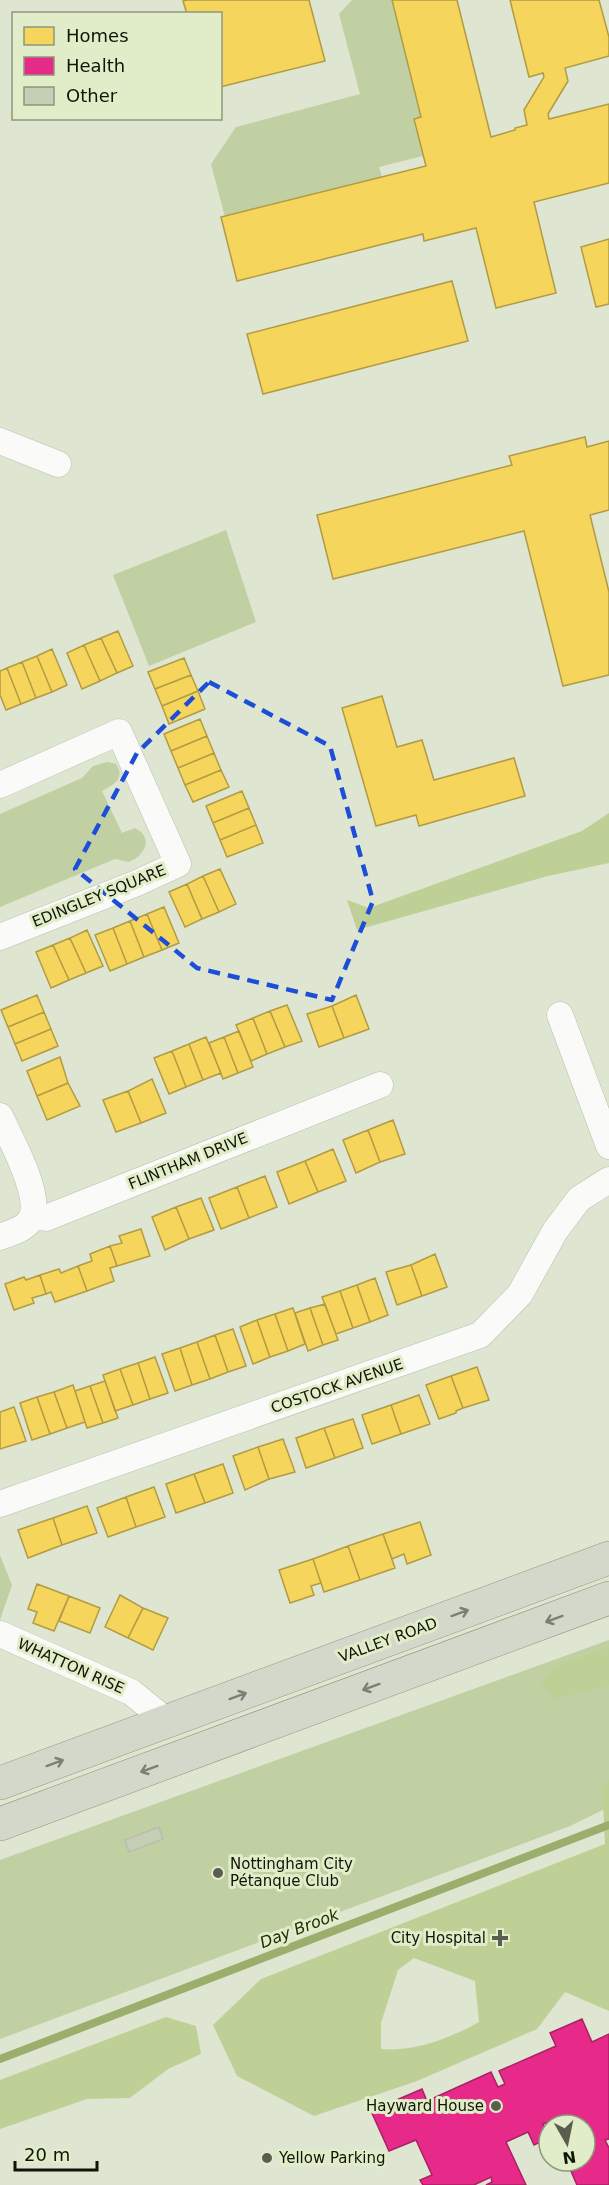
<svg xmlns="http://www.w3.org/2000/svg" width="609" height="2185" font-family="'DejaVu Sans',sans-serif">
	<style>
		.green { fill: #c1d0a3 }
		.forest { fill: #bfd097; fill-rule: evenodd }
		.homes { fill: #f6d55c; stroke: #b19b43; stroke-width: 1.5 }
		.health { fill: #e7298a; stroke: #a72363; stroke-width: 1.5 }
		.lines { fill: none; stroke-linecap: round; stroke-linejoin: round }
		.stream { stroke: #9cae6c; stroke-width: 8 }
		.building { fill: #c6ceb5; stroke: #b9beae; stroke-width: 1.5 }
		.minor-casing { stroke: #bac0b0; stroke-width: 27 }
		.trunk-casing { stroke: #90977e; stroke-width: 34 }
		.minor { stroke: #fafbf8; stroke-width: 26 }
		.trunk { stroke: #d4d8ca; stroke-width: 33 }
		.oneway { stroke: #7c8073 }
		.marked { fill: none; stroke: #1d4ed8; stroke-width: 4.5; stroke-dasharray: 12 8; stroke-linejoin: round }
		.poi-dot { fill: #595e4e; stroke: #e1edc9; stroke-width: 2 }
		.labels { text-anchor: middle; stroke-width: 6; stroke-linejoin: round; paint-order: stroke }
		.street-label { font-size: 15px; fill: #111508; stroke: #e1edc9 }
		.poi-label { font-size: 15px; fill: #111508; stroke: #e1edc9; text-anchor: start }
		.water-label { font-size: 16px; font-style: italic; fill: #242d08; stroke: #e1edc9 }
	</style>
	<rect width="100%" height="100%" fill="#dee5d1"/>
	<!-- green -->
	<path class="green" d="M352 0H392L421 117 414 120 423 156 379 167 382 177 225 217 211 164 236 127 360 94 339 14Z
		M226 530 256 622 149 666 113 575Z
		M107 762 116 764C126 779 113 785 102 791L122 833 135 828C154 837 145 856 129 862L115 859 0 907V814L82 778 93 766Z
		M0 1555 12 1585 0 1620Z
		M609 1640V1807L570 1826 0 2039V1860Z"/>
	<!-- forest -->
	<path class="forest" d="M609 813V863L548 876 357 930 347 900 369 908 582 831Z
		M609 1647V1686L554 1699 540 1683 556 1666Z
		M609 1781V2011L565 1992 537 2029 417 2081 314 2116 237 2076 213 2025 261 1979 605 1844 602 1783ZM414 1958 475 1981 479 2022C450 2038 415 2052 381 2049V2023L398 1970Z
		M166 2017 196 2026 201 2054 168 2069 130 2098 87 2099 0 2129V2080Z"/>
	<!-- homes -->
	<path class="homes" d="M187 0H309L325 61 220 87V14H187L183 1Z
		M392 0H457L491 137 515 130V128L527 125 524 110 544 77 543 73 529 77 510 0H599L609 37V56L565 68 568 81 548 114 549 119 609 104V183L534 202 556 293 496 308 476 228 424 241 423 234 237 281 221 217 426 166 414 119 421 117Z
		M609 239V304L596 307 581 247Z
		M452 281 468 341 263 394 247 334Z
		M585 437 587 447 609 441V510L590 515 609 592V675L563 686 524 531 333 579 317 515 512 465 509 456Z
		M118 631 133 666 117 673 101 638Z
		M101 638 117 673 100 681 84 645Z
		M84 645 100 681 82 689 67 653Z
		M52 649 67 685 52 692 37 656Z
		M37 656 52 692 36 698 22 662Z
		M184 658 191 675 155 689 148 672Z
		M22 662 36 698 21 704 7 668Z
		M7 668 21 704 6 710 0 695V671Z
		M191 675 198 691 162 706 155 689Z
		M198 691 205 709 169 724 162 706Z
		M382 696 397 747 422 740 434 780 514 758 525 796 419 826 416 815 376 826 342 708Z
		M200 719 207 736 171 751 164 734Z
		M207 736 214 753 178 768 171 751Z
		M214 753 221 770 185 785 178 768Z
		M221 770 229 787 193 802 185 785Z
		M242 791 249 808 213 823 206 806Z
		M249 808 256 825 220 840 213 823Z
		M256 825 263 843 227 857 220 840Z
		M220 869 236 904 219 912 203 876Z
		M203 876 219 912 202 919 187 884Z
		M187 884 202 919 185 927 169 892Z
		M164 907 179 943 162 950 147 914Z
		M147 914 162 950 144 957 130 921Z
		M130 921 144 957 127 964 113 928Z
		M113 928 127 964 110 971 95 935Z
		M87 930 103 966 86 973 70 938Z
		M70 938 86 973 69 980 53 945Z
		M53 945 69 980 51 988 36 952Z
		M37 995 44 1012 8 1027 1 1010Z
		M356 995 369 1029 344 1038 332 1006Z
		M287 1005 302 1041 285 1047 270 1011Z
		M332 1006 344 1038 319 1047 307 1014Z
		M270 1011 285 1047 267 1054 253 1018Z
		M44 1012 51 1029 15 1044 8 1027Z
		M253 1018 267 1054 251 1061 236 1025Z
		M51 1029 58 1046 22 1061 15 1044Z
		M239 1031 253 1067 238 1073 224 1037Z
		M206 1037 221 1073 203 1080 189 1044Z
		M224 1037 238 1073 223 1079 209 1043Z
		M189 1044 203 1080 186 1087 172 1051Z
		M172 1051 186 1087 169 1094 154 1058Z
		M60 1057 68 1083 37 1096 27 1071Z
		M152 1079 166 1113 141 1123 128 1091Z
		M68 1083 80 1106 47 1120 37 1096Z
		M128 1091 141 1123 116 1132 103 1100Z
		M393 1120 405 1154 380 1162 368 1130Z
		M368 1130 380 1162 356 1173 343 1140Z
		M333 1149 346 1181 318 1192 305 1161Z
		M305 1161 318 1192 289 1204 277 1172Z
		M265 1176 277 1207 249 1218 237 1187Z
		M237 1187 249 1218 221 1229 209 1198Z
		M201 1198 214 1230 189 1239 176 1207Z
		M176 1207 189 1239 165 1250 152 1217Z
		M141 1229 150 1256 117 1266 110 1246 122 1243 119 1236Z
		M110 1246 117 1266 110 1268 114 1281 87 1291 78 1266 92 1261 90 1254Z
		M435 1254 447 1287 422 1296 411 1265Z
		M411 1265 422 1296 397 1305 386 1272Z
		M78 1266 87 1291 55 1302 51 1292 46 1294 40 1275 59 1269 61 1273Z
		M40 1275 46 1294 32 1298 34 1303 14 1310 5 1284 24 1277 26 1280Z
		M375 1278 388 1315 370 1322 357 1285Z
		M357 1285 370 1322 353 1328 340 1291Z
		M340 1291 353 1328 336 1334 322 1297Z
		M325 1304 338 1340 323 1345 310 1308Z
		M293 1308 305 1344 288 1351 275 1314Z
		M310 1308 323 1345 308 1351 295 1313Z
		M275 1314 288 1351 270 1357 257 1320Z
		M257 1320 270 1357 253 1364 240 1327Z
		M233 1329 246 1366 228 1372 215 1335Z
		M215 1335 228 1372 210 1379 197 1342Z
		M197 1342 210 1379 192 1385 180 1348Z
		M180 1348 192 1385 175 1391 162 1354Z
		M155 1357 168 1393 150 1399 138 1363Z
		M138 1363 150 1399 133 1405 120 1369Z
		M477 1367 489 1400 463 1408 451 1376Z
		M120 1369 133 1405 115 1411 103 1375Z
		M451 1376 463 1408 456 1411V1413L439 1419 426 1385Z
		M105 1381 118 1418 103 1423 90 1386Z
		M73 1385 85 1422 67 1428 54 1392Z
		M90 1386 103 1423 87 1428 75 1391Z
		M54 1392 67 1428 50 1434 37 1397Z
		M419 1395 430 1424 401 1434 391 1405Z
		M37 1397 50 1434 32 1440 20 1403Z
		M391 1405 401 1434 372 1444 362 1415Z
		M14 1407 26 1441 0 1449V1412Z
		M353 1419 363 1448 335 1458 324 1428Z
		M324 1428 335 1458 306 1468 296 1438Z
		M283 1439 295 1472 269 1479 258 1447Z
		M258 1447 269 1479 245 1490 233 1456Z
		M223 1464 233 1493 205 1503 194 1474Z
		M194 1474 205 1503 176 1513 166 1484Z
		M154 1487 165 1517 136 1527 126 1497Z
		M126 1497 136 1527 108 1537 97 1508Z
		M87 1506 97 1533 62 1545 53 1518Z
		M53 1518 62 1545 28 1558 18 1530Z
		M420 1522 431 1555 407 1564 404 1554 392 1559 383 1534Z
		M383 1534 395 1568 360 1580 348 1546Z
		M348 1546 360 1580 324 1592 313 1559Z
		M313 1559 321 1583 311 1586 314 1595 290 1603 279 1570Z
		M37 1584 69 1596 54 1631 33 1623 37 1612 28 1609Z
		M120 1595 143 1608 128 1638 105 1627Z
		M69 1596 100 1608 90 1633 59 1621Z
		M143 1608 168 1618 153 1650 128 1638Z"/>
	<!-- health -->
	<path class="health" d="M582 2019 592 2042 609 2034V2139L605 2140 609 2148V2185H577L570 2169 572 2167 570 2161H585V2125H554L552 2121 543 2124 549 2138 534 2145 528 2132 506 2142 526 2185H486L492 2182 491 2177 474 2185H423L420 2180 432 2175 416 2140 389 2151 371 2111 422 2089 427 2101 491 2072 498 2087 505 2084 499 2071 556 2046 550 2033Z"/>
	<g class="lines">
		<!-- stream -->
		<path class="stream" d="M0 2059 609 1825"/>
	</g>
	<!-- building -->
	<path class="building" d="M159 1827 163 1839 129 1852 125 1840Z"/>
	<g class="lines">
		<defs>
			<path id="minor" d="M0 441 58 464
				M0 785 119 732 178 864 137 883 0 937
				M560 1015 609 1146
				M0 1116C10 1139 46 1200 29 1222 22 1230 10 1233 0 1237
				M33 1216 46 1218 380 1085
				M0 1504 480 1335 520 1294 555 1231 579 1199 609 1180
				M0 1634 131 1692 168 1722"/>
			<path id="trunk" d="M0 1783 609 1558
				M0 1824 609 1598"/>
		</defs>
		<!-- minor casing -->
		<use href="#minor" class="minor-casing"/>
		<!-- trunk casing -->
		<use href="#trunk" class="trunk-casing"/>
		<!-- minor -->
		<use href="#minor" class="minor"/>
		<!-- trunk -->
		<use href="#trunk" class="trunk"/>
	</g>
	<!-- one-way arrows -->
	<defs><path id="oneway-shaft" d="M-6 0H5M1.5-3L5.5 0L1.5 3" fill="none" stroke-width="1.6" stroke-linecap="round" stroke-linejoin="round" transform="scale(1.5)"/></defs>
	<g class="oneway">
		<use href="#oneway-shaft" transform="translate(460 1613) rotate(-20)"/>
		<use href="#oneway-shaft" transform="translate(554 1619) rotate(160)"/>
		<use href="#oneway-shaft" transform="translate(371 1687) rotate(160)"/>
		<use href="#oneway-shaft" transform="translate(238 1696) rotate(-20)"/>
		<use href="#oneway-shaft" transform="translate(55 1763) rotate(-20)"/>
		<use href="#oneway-shaft" transform="translate(149 1769) rotate(160)"/>
	</g>
	<!-- marked area -->
	<path class="marked" d="M209 682 330 746 373 901 332 1000 197 968 75 869 137 753Z"/>
	<!-- markers -->
	<g class="poi-dot">
		<circle cx="218" cy="1873" r="6"/>
		<path d="M497 1929h6v6h6v6h-6v6h-6v-6h-6v-6h6z"/>
		<circle cx="496" cy="2106" r="6"/>
		<circle cx="267" cy="2158" r="6"/>
	</g>
	<g class="labels">
		<!-- street labels -->
		<g class="street-label">
			<text transform="translate(99 896) rotate(-22)" y="5">EDINGLEY SQUARE</text>
			<text transform="translate(188 1161) rotate(-22)" y="5">FLINTHAM DRIVE</text>
			<text transform="translate(337 1386) rotate(-19)" y="5">COSTOCK AVENUE</text>
			<text transform="translate(388 1640) rotate(-20)" y="5">VALLEY ROAD</text>
			<text transform="translate(71 1666) rotate(24)" y="5">WHATTON RISE</text>
		</g>
		<!-- poi labels -->
		<g class="poi-label">
			<text x="230" y="1869">Nottingham City<tspan x="230" dy="17">Pétanque Club</tspan></text>
			<text x="486" y="1943" text-anchor="end">City Hospital</text>
			<text x="484" y="2111" text-anchor="end">Hayward House</text>
			<text x="279" y="2163">Yellow Parking</text>
		</g>
		<!-- water labels -->
		<g class="water-label">
			<text transform="translate(299 1928) rotate(-21)" y="6">Day Brook</text>
		</g>
	</g>
	<!-- legend -->
	<rect x="12" y="12" width="210" height="108" fill="#e1edc9" stroke="#8e977c" stroke-width="1.5"/>
	<rect x="24" y="27" width="30" height="18" fill="#f6d55c" stroke="#8e977c" stroke-width="1.5"/>
	<text x="66" y="42" font-size="18" fill="#111508">Homes</text>
	<rect x="24" y="57" width="30" height="18" fill="#e7298a" stroke="#8e977c" stroke-width="1.5"/>
	<text x="66" y="72" font-size="18" fill="#111508">Health</text>
	<rect x="24" y="87" width="30" height="18" fill="#c6ceb5" stroke="#8e977c" stroke-width="1.5"/>
	<text x="66" y="102" font-size="18" fill="#111508">Other</text>
	<!-- north arrow -->
	<g transform="translate(567 2143) rotate(171)"><circle r="28" fill="#e1edc9" stroke="#8e977c" stroke-width="1.5"/>
	<path d="M0-4.5L10 22L0 15L-10 22Z" fill="#595e4e"/>
	<text y="-9" font-size="16" font-weight="bold" text-anchor="middle" fill="#111508">N</text>
	</g>
	<!-- scale -->
	<path d="M15 2161v9h82v-9" fill="none" stroke="#111508" stroke-width="3"/>
	<text x="24" y="2161" font-size="18" fill="#111508" stroke="#e1edc9" stroke-width="4.5" paint-order="stroke">20 m</text>
</svg>
